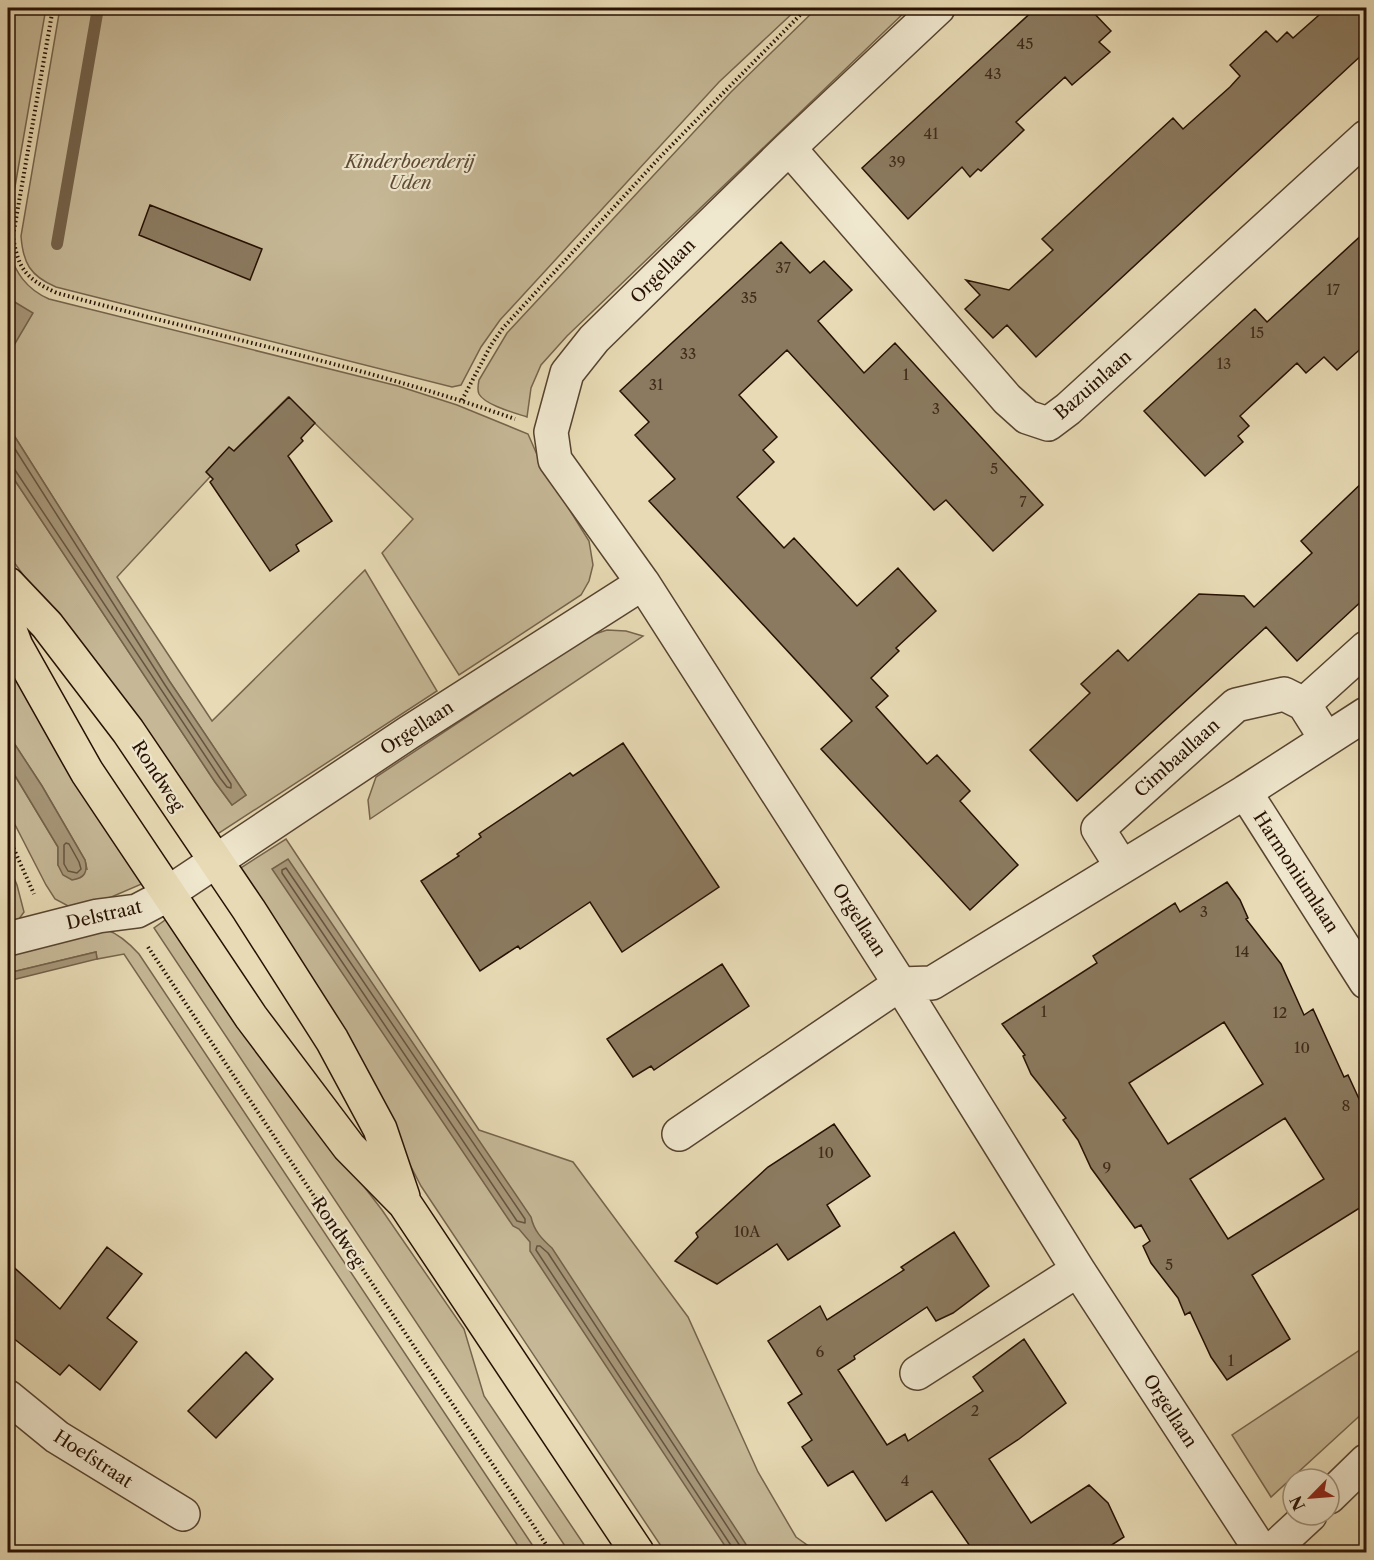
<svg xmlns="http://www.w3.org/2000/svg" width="1374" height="1560" font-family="'Libre Caslon Text',serif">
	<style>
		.green { fill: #c6b896; stroke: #76644c; stroke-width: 1.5 }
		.water { fill: #a69678; stroke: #736149; stroke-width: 1.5 }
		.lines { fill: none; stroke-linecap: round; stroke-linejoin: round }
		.shore { stroke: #66543e; stroke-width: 1.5 }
		.stream { stroke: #736149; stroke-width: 12 }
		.building { fill: #8b7a5f; stroke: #271103; stroke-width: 1.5; fill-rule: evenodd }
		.street-casing { stroke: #57432f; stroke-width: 36 }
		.primary-casing { stroke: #271103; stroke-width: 36 }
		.path { stroke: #271103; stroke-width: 4; stroke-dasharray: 1.5 3; stroke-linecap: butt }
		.street { stroke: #efe7ce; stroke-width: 33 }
		.primary { stroke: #e7dab4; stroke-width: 33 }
		.labels { text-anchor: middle; stroke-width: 4.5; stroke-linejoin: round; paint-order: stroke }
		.number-label { font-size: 15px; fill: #402b1a }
		.park-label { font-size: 18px; font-style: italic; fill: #5f4b36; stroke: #efe7ce }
		.street-label { font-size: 18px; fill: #271103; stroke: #efe7ce }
	</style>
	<rect width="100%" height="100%" fill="#e7dab4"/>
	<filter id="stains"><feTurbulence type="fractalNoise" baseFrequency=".00333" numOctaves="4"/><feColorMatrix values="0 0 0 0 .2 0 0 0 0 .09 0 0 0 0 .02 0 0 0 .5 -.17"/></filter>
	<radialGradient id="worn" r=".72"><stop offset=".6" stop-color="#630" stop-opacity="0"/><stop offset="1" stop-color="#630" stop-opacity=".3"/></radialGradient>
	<!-- green -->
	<path class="green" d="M12 8H46L8 227V16Z
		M60 8H798L719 82 500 320 481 347 461 385 452 387 56 287C30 276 23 263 21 236Z
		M817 8H909L567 336 541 365 531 388 527 417C515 413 485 405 479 394 477 390 478 385 479 380L507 333 731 92Z
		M8 249C15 272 26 289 49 299L398 386 457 405 528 434 542 466 589 541 593 565 589 581 581 595 459 675 382 553 413 519 288 397 234 451 117 577 212 721 365 570 437 691 213 837 8 554V470L215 782 232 805 246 795 170 682 8 426V351L9 352 13 301 8 310Z
		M607 630 626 631 643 636 370 819 368 800 376 777 589 636Z
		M8 659 144 883 109 898 70 907 55 899 46 885 8 811V764L58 847V865L87 869 85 860 42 786 8 734Z
		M286 839 479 1130 573 1162 688 1317 758 1472 796 1537 817 1552H665L421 1186 348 1045 236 871Z
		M8 864 17 885 24 912 19 919 8 925 9 898Z
		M168 918 244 1030 382 1210 464 1329 484 1396 589 1552H569L154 928Z
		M105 929C119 934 129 943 139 954L537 1552H522L124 954 97 959 96 952 8 973V951Z
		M1366 1346V1410L1271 1497 1232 1435Z"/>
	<!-- water -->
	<path class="water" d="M13 301 33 313 10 352 8 351V310Z
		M8 426 170 682 246 795 232 805 215 782 8 470Z
		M8 734 42 786 85 860C88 872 85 878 72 880L63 875 58 865V847L8 764Z
		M288 859 531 1217C534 1231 542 1239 552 1248L751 1552H729L530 1251V1242L519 1229 513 1226 272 869Z
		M96 952 97 959 8 981V973Z"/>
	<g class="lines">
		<!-- shore -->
		<path class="shore" d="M8 438 165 685 231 784V788L227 787 220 778 15 470 8 467
			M66 843 69 844 79 862 81 869 77 873 68 871 64 864V845Z
			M286 868 525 1219V1223L517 1221 282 873V870Z
			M733 1552 732 1547 536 1250 537 1246H540L548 1253 744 1552"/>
		<!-- stream -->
		<path class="stream" d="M57 244 98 8"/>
	</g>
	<!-- building -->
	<path class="building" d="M1036 8H1089L1111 31 1099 42 1110 52 1072 85 1065 77 1016 122 1024 130 981 171 978 169 970 177 962 167 908 219 862 168Z
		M1327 8H1366V51L1036 357 1007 325 993 338 965 309 980 295 966 280 1009 290 1053 250 1042 239 1173 118 1183 129 1230 87 1240 76 1230 65 1266 31 1277 42 1287 32 1293 38Z
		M150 205 262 249 250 280 139 235Z
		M1366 231V344L1337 370 1324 357 1306 373 1297 363 1240 416 1249 426 1238 436 1243 442 1205 476 1144 411 1255 309 1267 322Z
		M781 242 810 273 824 261 852 290 818 321 864 373 895 343 1043 505 993 551 946 500 934 510 787 350 739 395 777 437 763 450 774 462 737 497 784 548 794 538 857 606 898 568 936 611 896 648 899 651 871 678 888 696 876 707 927 764 937 755 970 791 960 801 1018 865 970 910 821 749 852 721 649 501 675 479 635 435 649 422 620 391Z
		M289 397 315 423 301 438 303 441 288 456 332 521 296 545 299 551 270 571 210 482 213 479 206 472 229 447 234 451Z
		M1366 479V597L1297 661 1266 627 1077 801 1030 750 1090 693 1081 684 1118 650 1128 661 1199 594 1244 596 1254 607 1312 553 1301 541Z
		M623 743 719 887 622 952 590 902 520 949 518 946 480 971 421 881 459 856 457 854 481 837 479 834 570 773 573 776Z
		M1227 882 1240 900 1248 918 1246 919 1281 964 1304 1015 1313 1009 1344 1077 1348 1075 1366 1114V1204L1252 1275 1290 1339 1227 1380 1211 1357 1190 1312 1185 1315 1178 1298 1151 1263 1143 1246 1150 1241 1141 1225 1135 1228 1091 1168 1078 1140 1063 1120 1066 1118 1031 1074 1023 1056 1025 1055 1002 1024 1097 963 1093 956 1175 903 1180 912ZM1224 1022 1263 1084 1168 1144 1129 1083ZM1285 1118 1324 1179 1228 1239 1190 1179Z
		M722 964 749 1006 654 1070 651 1066 633 1077 607 1039Z
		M834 1124 870 1176 827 1205 840 1226 788 1260 777 1244 717 1284 675 1261 698 1237 696 1233 768 1167Z
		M954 1232 989 1286 953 1313 936 1321 927 1307 854 1356 855 1359 838 1370 887 1445 905 1434 908 1441 983 1391 973 1377 1024 1339 1066 1403 1019 1439 989 1459 1031 1523 1089 1485 1108 1503 1124 1537 1101 1552H974L932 1491 886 1521 853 1471 828 1486 802 1447 812 1440 788 1403 802 1394 768 1341 820 1306 827 1320 904 1270 901 1267Z
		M107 1247 142 1274 107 1318 137 1342 100 1390 69 1365 60 1375 8 1334V1262L60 1309Z
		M246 1352 273 1379 216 1438 188 1411Z"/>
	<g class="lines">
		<defs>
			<path id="street" d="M938 8 789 148 594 339 567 373 551 432 555 460 643 583 900 984 1078 1270 1262 1552
				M789 148 1007 399 1027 417 1048 424 1068 409 1366 137
				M1304 704 1366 648
				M1245 792 1366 982
				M1122 867 1098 829 1236 705 1284 694 1304 704 1326 739
				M8 939 98 916 137 911 156 901 408 733 643 583
				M900 984 932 983 1245 792 1366 714
				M679 1134 900 984
				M917 1373 1078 1270
				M8 1397 57 1437 183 1514
				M1329 1497 1366 1461
				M1270 1552 1310 1515"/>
			<path id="primary" d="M8 584 47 625 128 731 249 910 332 1040 380 1129 403 1197
				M8 625 16 646 87 772 251 1017 349 1147 405 1204 637 1552"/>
		</defs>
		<!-- street casing -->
		<use href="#street" class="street-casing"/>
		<!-- primary casing -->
		<use href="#primary" class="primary-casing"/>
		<!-- path -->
		<path class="path" d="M53 8 13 236C18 269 26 279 57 293 210 335 365 366 515 419
			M462 400 491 345 503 328 661 156 807 8
			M8 836 34 894
			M148 947 551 1552"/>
		<!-- street -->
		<use href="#street" class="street"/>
		<!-- primary -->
		<use href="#primary" class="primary"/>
	</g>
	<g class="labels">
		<!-- number labels -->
		<g class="number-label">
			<text x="1025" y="49">45</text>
			<text x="993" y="79">43</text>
			<text x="931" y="139">41</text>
			<text x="897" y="167">39</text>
			<text x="783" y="273">37</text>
			<text x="1333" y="295">17</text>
			<text x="749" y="303">35</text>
			<text x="1257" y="338">15</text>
			<text x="688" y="359">33</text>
			<text x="1224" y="369">13</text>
			<text x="906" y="380">1</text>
			<text x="656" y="390">31</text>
			<text x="936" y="414">3</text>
			<text x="994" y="474">5</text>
			<text x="1023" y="507">7</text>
			<text x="1204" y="917">3</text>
			<text x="1242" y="957">14</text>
			<text x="1044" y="1017">1</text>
			<text x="1280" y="1018">12</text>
			<text x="1302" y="1053">10</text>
			<text x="1346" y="1111">8</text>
			<text x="826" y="1158">10</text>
			<text x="1107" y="1173">9</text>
			<text x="747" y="1237">10A</text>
			<text x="1169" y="1270">5</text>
			<text x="820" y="1357">6</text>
			<text x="1231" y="1366">1</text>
			<text x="975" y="1416">2</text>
			<text x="905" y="1486">4</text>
		</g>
		<!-- park labels -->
		<g class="park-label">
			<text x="410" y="168">Kinderboerderij<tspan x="410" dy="21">Uden</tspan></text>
		</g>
		<!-- street labels -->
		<g class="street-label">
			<text transform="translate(663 271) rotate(-45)" y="6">Orgellaan</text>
			<text transform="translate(1093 385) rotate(-41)" y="6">Bazuinlaan</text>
			<text transform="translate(417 728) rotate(-33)" y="6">Orgellaan</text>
			<text transform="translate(1177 758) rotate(-42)" y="6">Cimbaallaan</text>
			<text transform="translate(158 776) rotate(57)" y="6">Rondweg</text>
			<text transform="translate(1296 872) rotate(57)" y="6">Harmoniumlaan</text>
			<text transform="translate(104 915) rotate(-13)" y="6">Delstraat</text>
			<text transform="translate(859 920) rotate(57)" y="6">Orgellaan</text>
			<text transform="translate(338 1232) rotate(56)" y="6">Rondweg</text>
			<text transform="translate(1170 1411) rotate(57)" y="6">Orgellaan</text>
			<text transform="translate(93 1459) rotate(33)" y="6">Hoefstraat</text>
		</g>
	</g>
	<!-- margin -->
	<rect width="1374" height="1560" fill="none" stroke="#e7dab4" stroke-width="30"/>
	<rect x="9" y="9" width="1356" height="1542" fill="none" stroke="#271103" stroke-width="3"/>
	<rect x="15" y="15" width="1344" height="1530" fill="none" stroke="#271103" stroke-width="1.5"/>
	<!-- north arrow -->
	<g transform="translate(1311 1497) rotate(245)"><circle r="28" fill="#efe7ce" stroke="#9f917d" stroke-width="1.5"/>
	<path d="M0-4.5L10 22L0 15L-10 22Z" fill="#8f2418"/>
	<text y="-9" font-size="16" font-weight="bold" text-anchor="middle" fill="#271103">N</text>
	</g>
	<rect width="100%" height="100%" filter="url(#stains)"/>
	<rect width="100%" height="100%" fill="url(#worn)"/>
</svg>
